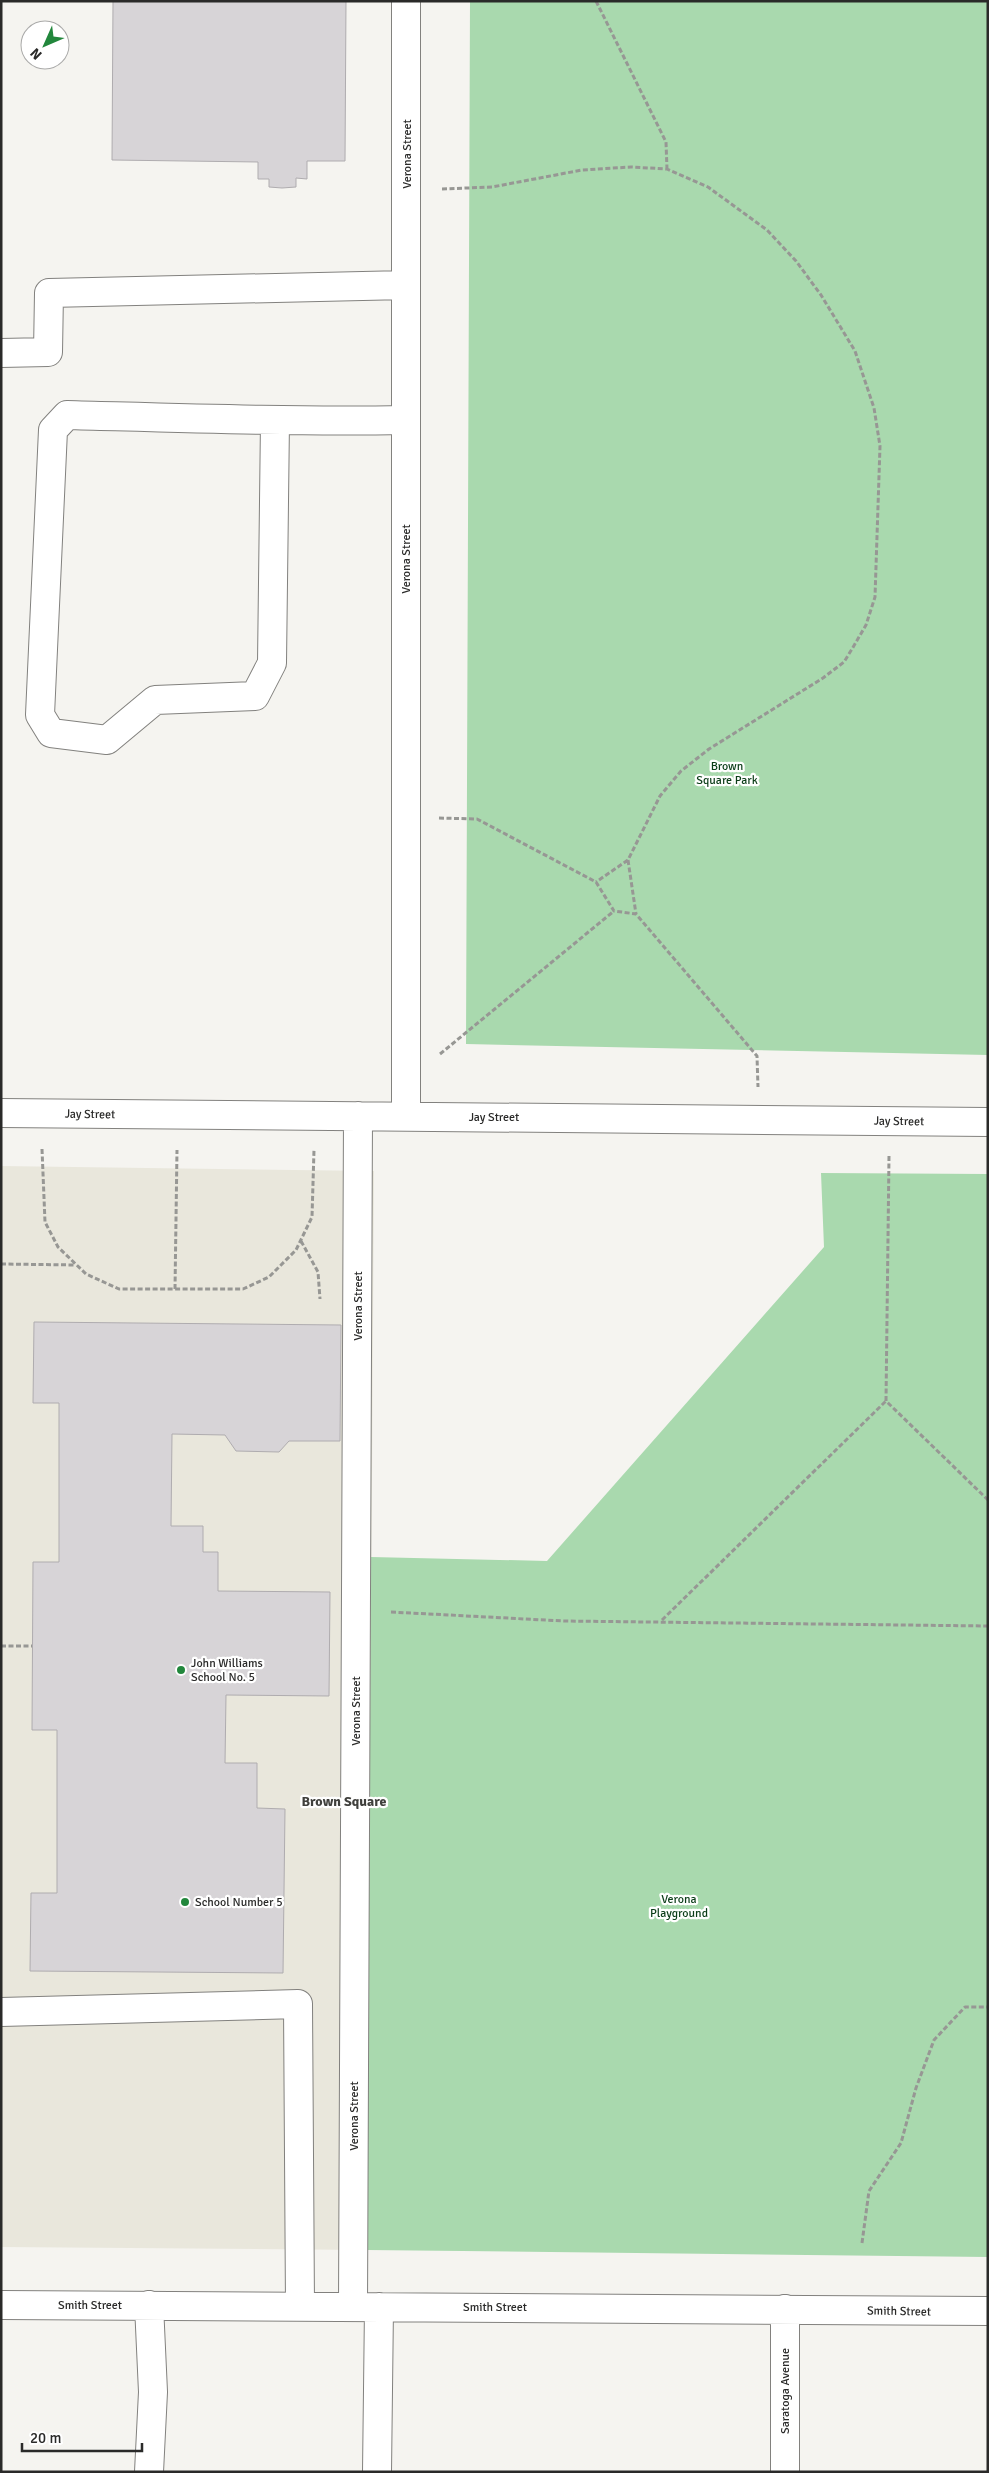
<svg xmlns="http://www.w3.org/2000/svg" width="989" height="2473" font-family="Signika,sans-serif">
	<style>
		.built { fill: #e9e7dc }
		.green { fill: #a9d9ae }
		.building { fill: #d7d4d7; stroke: #afacaf }
		.lines { fill: none; stroke-linecap: round; stroke-linejoin: round }
		.minor-casing { stroke: #82817e; stroke-width: 30 }
		.path { stroke: #979794; stroke-width: 3; stroke-dasharray: 5 2.5; stroke-linecap: butt }
		.minor { stroke: #fff; stroke-width: 28 }
		.poi-dot { fill: #22873c; stroke: #fff; stroke-width: 2 }
		.labels { text-anchor: middle; stroke-width: 4.5; stroke-linejoin: round; paint-order: stroke }
		.street-label { font-size: 12px; fill: #2a2a29; stroke: #fff }
		.park-label { font-size: 12px; fill: #0b3d18; stroke: #fff }
		.poi-label { font-size: 12px; fill: #2a2a29; stroke: #fff; text-anchor: start }
		.neighbourhood-label { font-size: 14px; font-weight: bold; fill: #40403d; stroke: #fff }
	</style>
	<rect width="100%" height="100%" fill="#f5f4f0"/>
	<!-- built -->
	<path class="built" d="M1 1166 374 1171 367 2250 1 2247Z"/>
	<!-- green -->
	<path class="green" d="M470 1H988V1055L466 1044Z
		M821 1173 988 1174V2257L367 2250 371 1557 547 1561 824 1247Z"/>
	<!-- building -->
	<path class="building" d="M113 1H346L345 161H307V179L296 178V187L282 188 269 187V179H258V162L112 160Z
		M34 1322 341 1325 340 1441H289L279 1452 236 1451 225 1435 172 1434 171 1526H203V1552H218V1591L330 1592 329 1696 226 1695 225 1763H257V1808L285 1809 283 1973 30 1971 31 1893H57V1730H32L33 1562H59V1403H33Z"/>
	<g class="lines">
		<defs>
			<path id="minor" d="M1 353 48 352 49 293 406 285
				M275 421 272 663 255 696 155 700 107 740 51 733 40 715 53 430 67 415C180 418 293 422 406 420
				M1 1113 988 1122
				M406 1116V1
				M1 2012 298 2004 300 2306
				M1 2305 988 2311
				M149 2305 153 2392 149 2472
				M353 2306 358 1116
				M377 2472 379 2307
				M785 2472V2309"/>
		</defs>
		<!-- minor casing -->
		<use href="#minor" class="minor-casing"/>
		<!-- path -->
		<path class="path" d="M596 1 666 142 667 169
			M442 189 492 187 582 170 631 167 667 169 708 187 767 230 796 261 821 295 855 351 874 408 880 446 875 597 866 625 852 649 844 662 823 678 709 749 681 771 660 796 628 860 596 882
			M439 818 477 819 596 882 614 911 636 914 757 1056 758 1087
			M628 860 636 914
			M440 1054 614 911
			M42 1149 45 1222 58 1247 86 1274 119 1289H243L269 1277 296 1250 312 1217 314 1150
			M889 1156 886 1401 988 1500
			M301 1241 318 1272 320 1299
			M1 1264 76 1265
			M175 1289 177 1150
			M391 1612 564 1621 988 1626
			M662 1620 886 1401
			M1 1646H32
			M862 2243 869 2191 901 2143 916 2088 934 2040 965 2007H988"/>
		<!-- minor -->
		<use href="#minor" class="minor"/>
	</g>
	<!-- markers -->
	<g class="poi-dot">
		<circle cx="181" cy="1670" r="5"/>
		<circle cx="185" cy="1902" r="5"/>
	</g>
	<g class="labels">
		<!-- street labels -->
		<g class="street-label">
			<text transform="translate(407 154) rotate(-90)" y="4">Verona Street</text>
			<text transform="translate(406 559) rotate(-90)" y="4">Verona Street</text>
			<text transform="translate(90 1114) rotate(1)" y="4">Jay Street</text>
			<text x="494" y="1121">Jay Street</text>
			<text transform="translate(899 1121) rotate(1)" y="4">Jay Street</text>
			<text transform="translate(358 1306) rotate(-90)" y="4">Verona Street</text>
			<text transform="translate(356 1711) rotate(-90)" y="4">Verona Street</text>
			<text transform="translate(354 2116) rotate(-90)" y="4">Verona Street</text>
			<text x="90" y="2309">Smith Street</text>
			<text x="495" y="2311">Smith Street</text>
			<text transform="translate(899 2311) rotate(1)" y="4">Smith Street</text>
			<text transform="translate(785 2391) rotate(-90)" y="4">Saratoga Avenue</text>
		</g>
		<!-- park labels -->
		<g class="park-label">
			<text x="727" y="770">Brown<tspan x="727" dy="14">Square Park</tspan></text>
			<text x="679" y="1903">Verona<tspan x="679" dy="14">Playground</tspan></text>
		</g>
		<!-- poi labels -->
		<g class="poi-label">
			<text x="191" y="1667">John Williams<tspan x="191" dy="14">School No. 5</tspan></text>
			<text x="195" y="1906">School Number 5</text>
		</g>
		<!-- neighbourhood labels -->
		<g class="neighbourhood-label">
			<text x="344" y="1806">Brown Square</text>
		</g>
	</g>
	<!-- border -->
	<rect width="989" height="2473" fill="none" stroke="#2a2a29" stroke-width="5"/>
	<!-- north arrow -->
	<g transform="translate(45 45) rotate(225)"><circle r="24" fill="#ffffff" stroke="#aaaaa9"/>
	<path d="M0-4L9 19L0 12L-9 19Z" fill="#22873c"/>
	<text y="-8" font-size="14" font-weight="bold" text-anchor="middle" fill="#2a2a29">N</text>
	</g>
	<!-- scale -->
	<path d="M22 2443v8h120v-8" fill="none" stroke="#2a2a29" stroke-width="2.5"/>
	<text x="30" y="2443" font-size="15" fill="#2a2a29" stroke="#ffffff" stroke-width="4" paint-order="stroke">20 m</text>
</svg>
